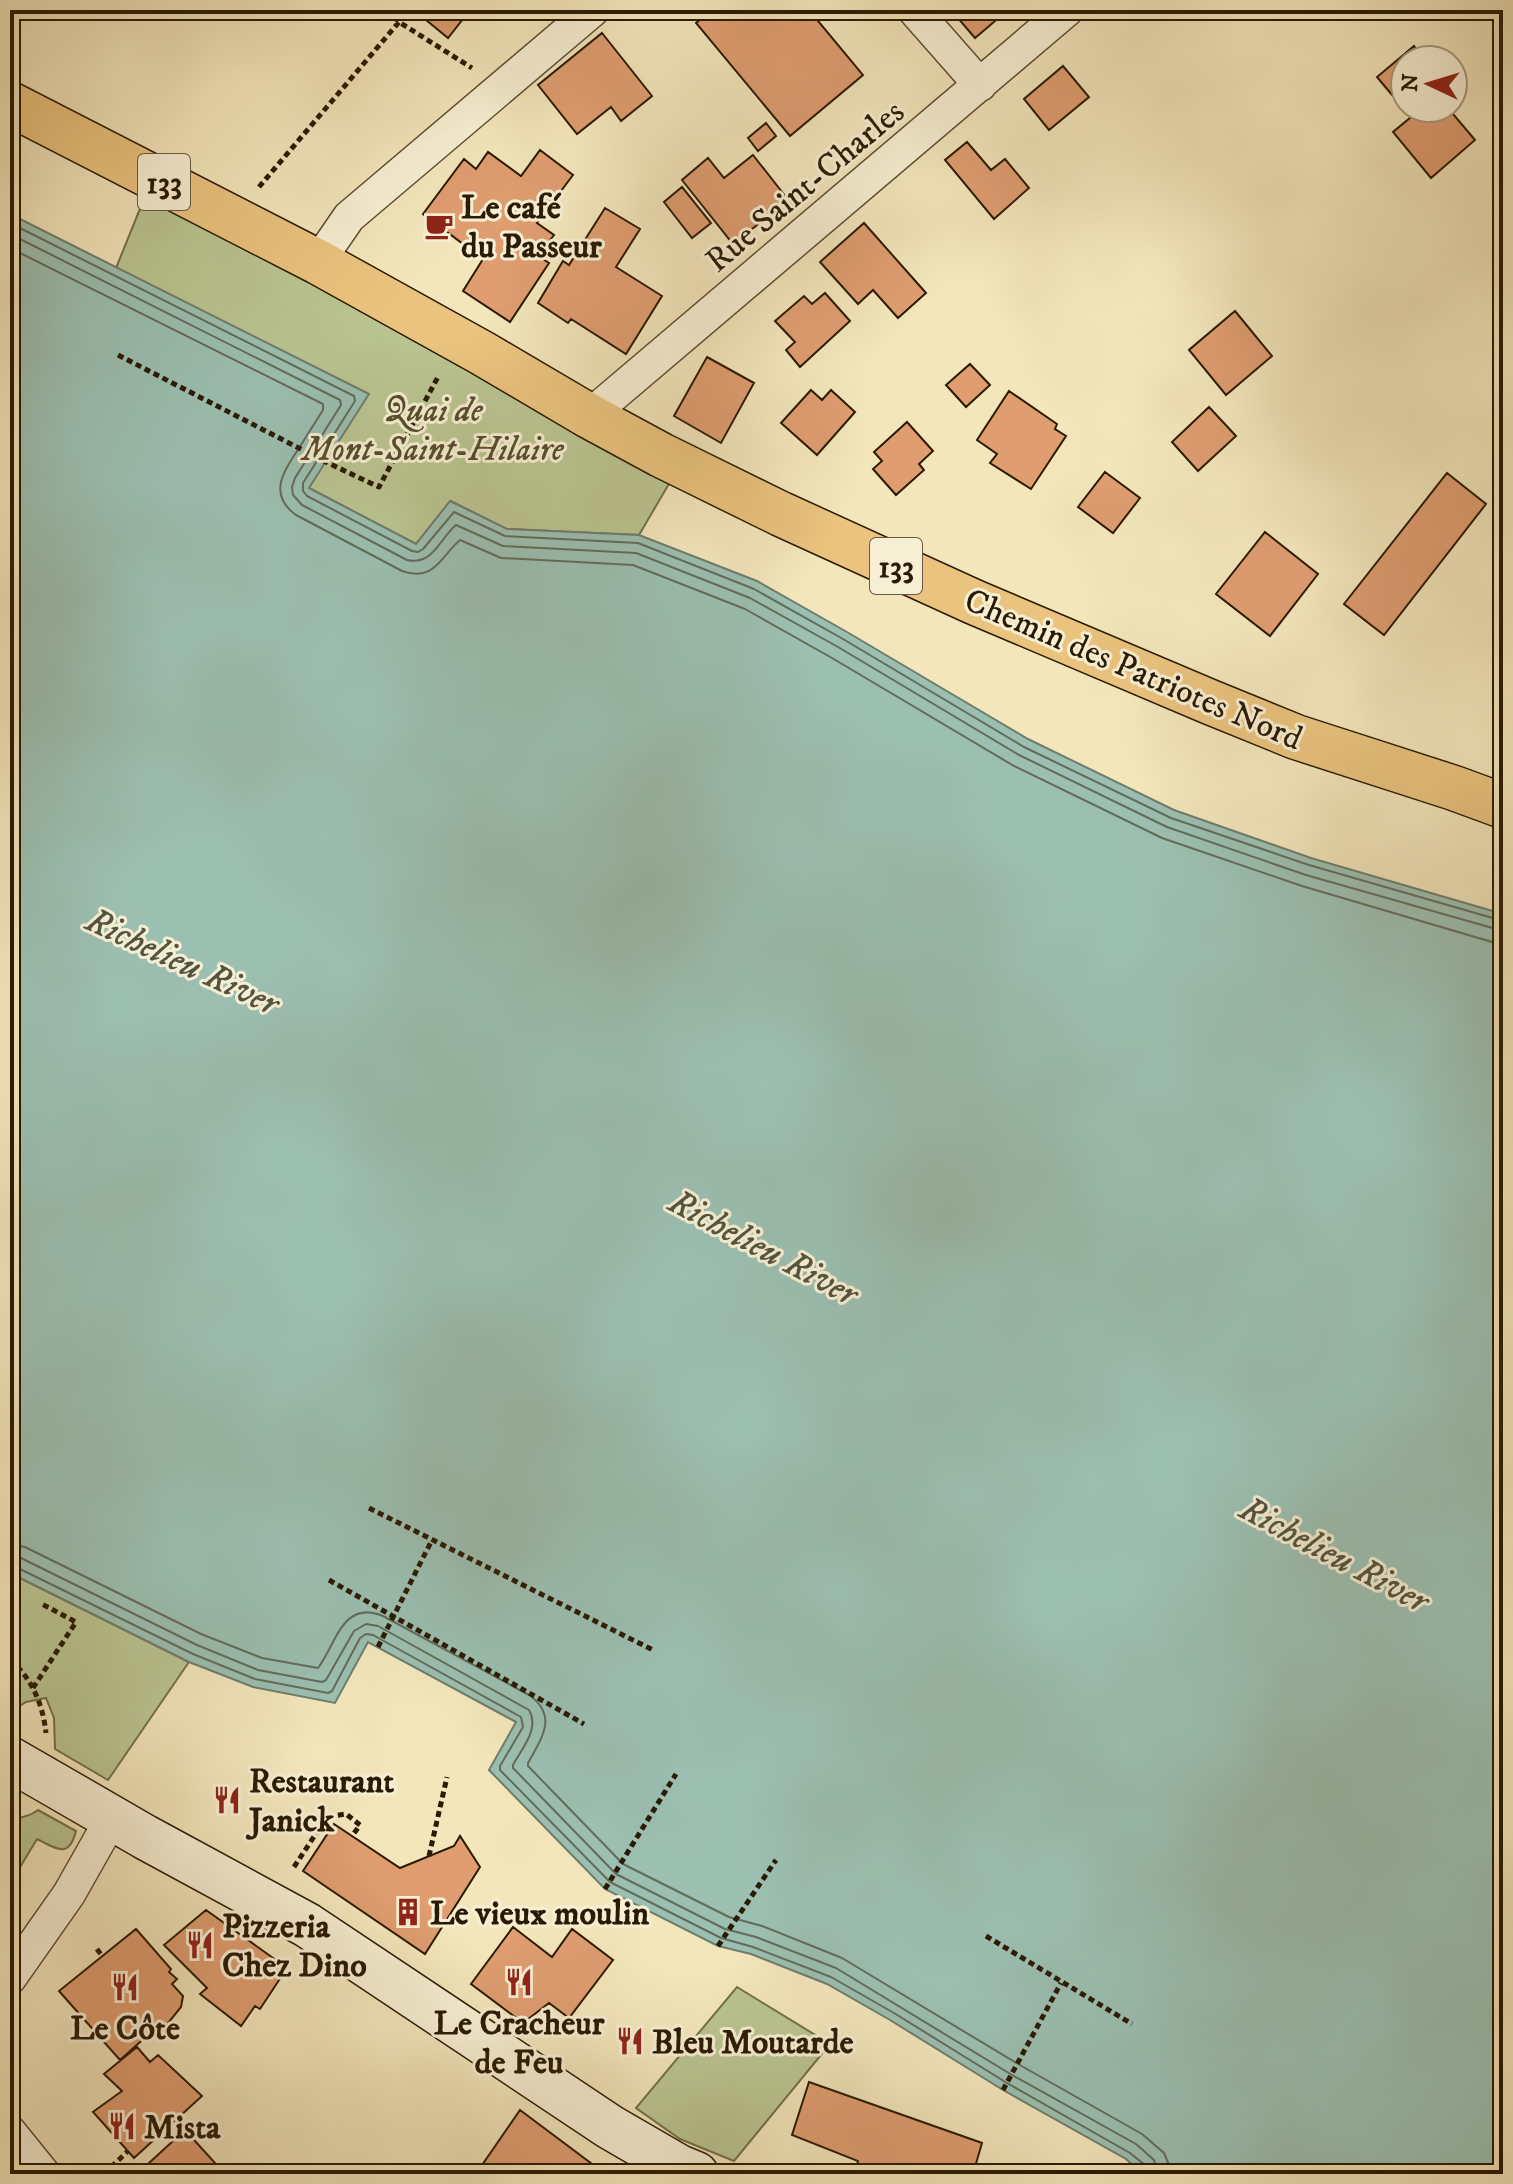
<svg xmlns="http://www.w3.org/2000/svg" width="1513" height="2184" font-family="'IM FELL DW Pica',serif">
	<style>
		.green { fill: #bac591; stroke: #72704a; stroke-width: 2 }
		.water { fill: #9bbfb1; stroke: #6e7d6c; stroke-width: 2 }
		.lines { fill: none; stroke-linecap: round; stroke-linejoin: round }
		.shore { stroke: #626c5a; stroke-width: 2 }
		.building { fill: #df9d70; stroke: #2a1a04; stroke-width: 2 }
		.minor-casing { stroke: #5c4d32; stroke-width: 35 }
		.secondary-casing { stroke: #2a1a04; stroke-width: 47 }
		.primary-casing { stroke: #2a1a04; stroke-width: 47 }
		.path { stroke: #2a1a04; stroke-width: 5; stroke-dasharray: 6 4; stroke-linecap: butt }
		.minor { stroke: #f7efd3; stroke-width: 32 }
		.secondary { stroke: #f7efd3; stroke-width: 44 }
		.primary { stroke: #eac37e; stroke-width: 44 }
		.labels { text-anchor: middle; stroke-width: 6; stroke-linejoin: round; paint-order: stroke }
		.shield { fill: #f7efd3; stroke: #685a42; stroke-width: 2 }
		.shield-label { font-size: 32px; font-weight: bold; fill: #2a1a04 }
		.street-label { font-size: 34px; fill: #2a1a04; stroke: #f7efd3 }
		.poi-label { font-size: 34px; font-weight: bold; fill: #2a1a04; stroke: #f7efd3; text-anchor: start }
		.park-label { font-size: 34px; font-style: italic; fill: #554d2e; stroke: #f7efd3 }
		.water-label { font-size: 36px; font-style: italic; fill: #525441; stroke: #f7efd3 }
	</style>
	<rect width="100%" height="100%" fill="#f3e6bb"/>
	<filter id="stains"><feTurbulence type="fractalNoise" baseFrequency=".0025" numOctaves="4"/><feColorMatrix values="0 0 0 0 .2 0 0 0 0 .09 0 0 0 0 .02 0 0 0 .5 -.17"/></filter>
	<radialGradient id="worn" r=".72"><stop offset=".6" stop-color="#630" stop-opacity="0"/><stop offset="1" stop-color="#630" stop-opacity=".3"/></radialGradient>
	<!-- green -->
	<path class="green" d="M148 189 673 477 639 535 506 529 451 501 416 544 309 488 116 268Z
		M10 1573 189 1662 108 1780 55 1749 54 1718 46 1698 26 1702 10 1712Z
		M38 1810 76 1831C69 1859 57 1849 37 1839L10 1884V1845L15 1841 10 1835V1823C18 1815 27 1819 38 1810Z
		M737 1987 830 2044 734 2161 680 2139 636 2108Z"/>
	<!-- water -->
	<path class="water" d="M10 214 369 394 309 488 416 544 450 501 507 529 639 535 757 581 847 632 1028 739 1174 810 1311 858 1503 914V2174H1143L1126 2159 1003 2090 890 2020 827 1984 751 1954 718 1946 605 1889 489 1770 516 1722 368 1642 335 1703 253 1687 189 1662 10 1573Z"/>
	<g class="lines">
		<!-- shore -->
		<path class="shore" d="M10 223 354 396 355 401 303 483V491L307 496 412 551 418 552 423 549 454 512 505 536 638 543 754 589 843 639 1024 747 1171 818 1309 865 1503 921
			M10 234 340 400 341 405 295 478 292 487 293 495 302 505 407 560C433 566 440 538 456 525L503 546 636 553 750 598 838 647 1019 755 1167 827 1306 875 1503 931
			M10 248 323 404V410C315 423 307 435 299 448 284 471 267 494 296 515L402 571C435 582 440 557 460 540L501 558 633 565 745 609 832 658 1014 766 1162 838 1302 886 1492 942 1503 943
			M10 1544 25 1547 201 1634 262 1658 318 1668C336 1645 342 1599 383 1616L529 1695C559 1716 541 1739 528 1763V1766L623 1864 729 1917 762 1926 842 1958 1018 2064 1142 2134 1164 2153 1169 2165 1170 2174
			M10 1556 21 1558 197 1645 258 1670 322 1682 326 1680 354 1631 366 1624 378 1626 529 1710C540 1729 522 1748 513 1765V1768L616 1874 725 1929 756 1937 836 1968 1012 2075 1136 2144 1154 2160 1158 2174
			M10 1566 16 1567 193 1654 255 1679 328 1693 332 1691 360 1638 366 1634 373 1635 521 1717 523 1727 500 1766V1770L610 1882 721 1938 753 1947 831 1977 894 2013 1007 2083 1130 2153 1145 2165 1148 2174"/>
	</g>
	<!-- building -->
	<path class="building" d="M414 10H470L448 38Z
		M712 10H809L863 75 790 136 696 23Z
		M951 10H996L1001 16 975 38Z
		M602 33 652 96 621 121 611 107 577 134 538 85Z
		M1414 46 1425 60H1405V106L1403 108 1377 77Z
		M1063 66 1089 97 1049 130 1024 99Z
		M1422 108H1448L1475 140 1431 178 1393 132Z
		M766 123 776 136 758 151 748 138Z
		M967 142 991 170 1005 159 1029 188 994 219 945 160Z
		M540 150 573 175 537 223 554 235 538 256 549 263 510 322 463 291 483 259 423 214 464 159 476 169 488 152 521 176Z
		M753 155 793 206 771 224 766 218 733 244 682 180 708 158 724 178Z
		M682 187 711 223 692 238 664 202Z
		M605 208 640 229 616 267 662 296 626 354 571 319 568 323 538 303 563 261 569 265Z
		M864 223 926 293 898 318 873 290 858 304 820 262Z
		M825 293 850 321 800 367 786 350 795 342 775 321 804 296 812 304Z
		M1235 311 1272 356 1226 395 1189 350Z
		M707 357 754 383 721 443 674 416Z
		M970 364 990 385 966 407 946 385Z
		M811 390 822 400 831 390 855 412 817 455 781 423Z
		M1009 391 1057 424 1055 429 1066 436 1031 489 990 463 997 454 977 440Z
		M1209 407 1236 436 1198 471 1172 442Z
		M907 422 933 451 919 464 924 470 896 495 873 469 882 461 874 452Z
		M1105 472 1140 498 1113 533 1078 507Z
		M1447 473 1486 504 1384 635 1344 604Z
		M1265 532 1318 574 1270 636 1216 594Z
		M334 1824 400 1868 454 1846 460 1836 480 1867 425 1954 303 1871Z
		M206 1910 287 1968 260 2009 255 2006 241 2026 200 1994 207 1988 164 1945Z
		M513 1927 552 1957 572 1929 613 1960 569 2018 549 2003 523 2023 471 1984Z
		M136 1929 171 1969 169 1972 177 1979 172 1984 183 1996 181 2007 156 2038 149 2034 120 2060 59 1991Z
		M137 2047 150 2062 158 2055 202 2096 134 2158 93 2112 122 2091 104 2074Z
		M809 2082 982 2143 973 2174H864L855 2171 858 2161 792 2135Z
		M520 2110 600 2170 602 2174H481L478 2171Z
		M185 2130 225 2174H137Z"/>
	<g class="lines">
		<defs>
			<path id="minor" d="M914 10 980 85
				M318 262 349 217 593 10
				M589 416 1067 10
				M10 1978 69 1894 112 1818
				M10 2132 44 2174"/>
			<path id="secondary" d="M10 1759 145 1837 307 1925 610 2127 679 2167 696 2174"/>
			<path id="primary" d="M10 104 318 262 482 353 589 416 661 455 781 514 974 602 1210 702 1296 737 1454 788 1503 806"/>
		</defs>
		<!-- minor casing -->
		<use href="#minor" class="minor-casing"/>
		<!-- secondary casing -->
		<use href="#secondary" class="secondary-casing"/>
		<!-- primary casing -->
		<use href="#primary" class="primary-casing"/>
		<!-- path -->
		<path class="path" d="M387 10 399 22 472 68
			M259 187 399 22
			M118 355 326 462 379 487 439 375
			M369 1508 655 1651
			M329 1580 584 1724
			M378 1647 432 1540
			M10 1660C32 1678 43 1705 46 1733
			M33 1688 76 1622 40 1603
			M429 1856 447 1777
			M294 1867 323 1823 332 1816 346 1814 360 1825 352 1836
			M605 1889 676 1774
			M986 1936 1132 2024
			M718 1946 776 1860
			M97 1949 102 1956
			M1003 2090 1061 1983
			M734 2165 757 2174
			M104 2174 128 2151"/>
		<!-- minor -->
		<use href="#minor" class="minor"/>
		<!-- secondary -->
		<use href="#secondary" class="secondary"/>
		<!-- primary -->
		<use href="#primary" class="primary"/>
	</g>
	<!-- icons -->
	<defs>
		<symbol id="cafe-bare" viewBox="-9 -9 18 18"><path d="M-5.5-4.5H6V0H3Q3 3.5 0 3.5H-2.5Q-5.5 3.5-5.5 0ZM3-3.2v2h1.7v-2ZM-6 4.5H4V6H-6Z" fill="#8f2418" stroke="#f7efd3" stroke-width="2.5" paint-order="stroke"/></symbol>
		<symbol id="restaurant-bare" viewBox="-9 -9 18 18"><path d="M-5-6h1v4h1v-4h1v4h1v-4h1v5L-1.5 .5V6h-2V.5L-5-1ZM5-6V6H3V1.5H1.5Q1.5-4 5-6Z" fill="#8f2418" stroke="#f7efd3" stroke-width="2.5" paint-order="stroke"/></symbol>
		<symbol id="building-bare" viewBox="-9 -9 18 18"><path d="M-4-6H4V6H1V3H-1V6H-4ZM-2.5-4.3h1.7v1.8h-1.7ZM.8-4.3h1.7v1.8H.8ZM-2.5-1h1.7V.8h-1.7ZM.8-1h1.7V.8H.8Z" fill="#8f2418" stroke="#f7efd3" stroke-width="2.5" paint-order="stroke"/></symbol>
	</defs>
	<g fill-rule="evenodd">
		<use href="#cafe-bare" x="419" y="206" width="40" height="40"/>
		<use href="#restaurant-bare" x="207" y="1780" width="40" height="40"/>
		<use href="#building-bare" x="388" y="1892" width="40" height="40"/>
		<use href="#restaurant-bare" x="180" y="1925" width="40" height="40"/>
		<use href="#restaurant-bare" x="499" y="1962" width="40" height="40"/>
		<use href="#restaurant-bare" x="105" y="1967" width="40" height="40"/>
		<use href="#restaurant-bare" x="610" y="2021" width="40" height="40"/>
		<use href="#restaurant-bare" x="102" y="2106" width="40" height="40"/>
	</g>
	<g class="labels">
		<!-- shield labels -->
		<g class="shield">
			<rect x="138" y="154" width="52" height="56" rx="6"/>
			<rect x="870" y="538" width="52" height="56" rx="6"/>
		</g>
		<g class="shield-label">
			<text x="164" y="193">133</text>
			<text x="896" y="577">133</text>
		</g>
		<!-- street labels -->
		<g class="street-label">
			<text transform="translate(804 185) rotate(-40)" y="12">Rue Saint-Charles</text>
			<text transform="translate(1134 668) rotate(23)" y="12">Chemin des Patriotes Nord</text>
		</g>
		<!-- poi labels -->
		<g class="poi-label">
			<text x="461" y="218">Le café<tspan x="461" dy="39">du Passeur</tspan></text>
			<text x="249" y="1792">Restaurant<tspan x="249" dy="39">Janick</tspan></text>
			<text x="430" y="1924">Le vieux moulin</text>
			<text x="222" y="1937">Pizzeria<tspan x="222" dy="39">Chez Dino</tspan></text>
			<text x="519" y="2034" text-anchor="middle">Le Cracheur<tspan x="519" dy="39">de Feu</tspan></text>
			<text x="125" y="2039" text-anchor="middle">Le Côte</text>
			<text x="652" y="2053">Bleu Moutarde</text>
			<text x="144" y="2138">Mista</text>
		</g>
		<!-- park labels -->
		<g class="park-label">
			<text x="433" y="421">Quai de<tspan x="433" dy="39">Mont-Saint-Hilaire</tspan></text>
		</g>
		<!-- water labels -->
		<g class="water-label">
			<text transform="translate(183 960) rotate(25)" y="13">Richelieu River</text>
			<text transform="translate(764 1246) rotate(28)" y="13">Richelieu River</text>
			<text transform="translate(1335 1553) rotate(28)" y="13">Richelieu River</text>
		</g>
	</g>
	<!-- margin -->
	<rect width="1513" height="2184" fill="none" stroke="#f3e6bb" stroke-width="40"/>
	<rect x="12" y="12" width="1489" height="2160" fill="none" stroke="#2a1a04" stroke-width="4"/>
	<rect x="20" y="20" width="1473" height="2144" fill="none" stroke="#2a1a04" stroke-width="2"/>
	<!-- north arrow -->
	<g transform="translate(1429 84) rotate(274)"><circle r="38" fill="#f7efd3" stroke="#a59a80" stroke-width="2"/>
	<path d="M0-6L14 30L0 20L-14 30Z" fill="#8f2418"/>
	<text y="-12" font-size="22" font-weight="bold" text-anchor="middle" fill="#2a1a04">N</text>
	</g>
	<rect width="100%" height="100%" filter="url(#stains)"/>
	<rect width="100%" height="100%" fill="url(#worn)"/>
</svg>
